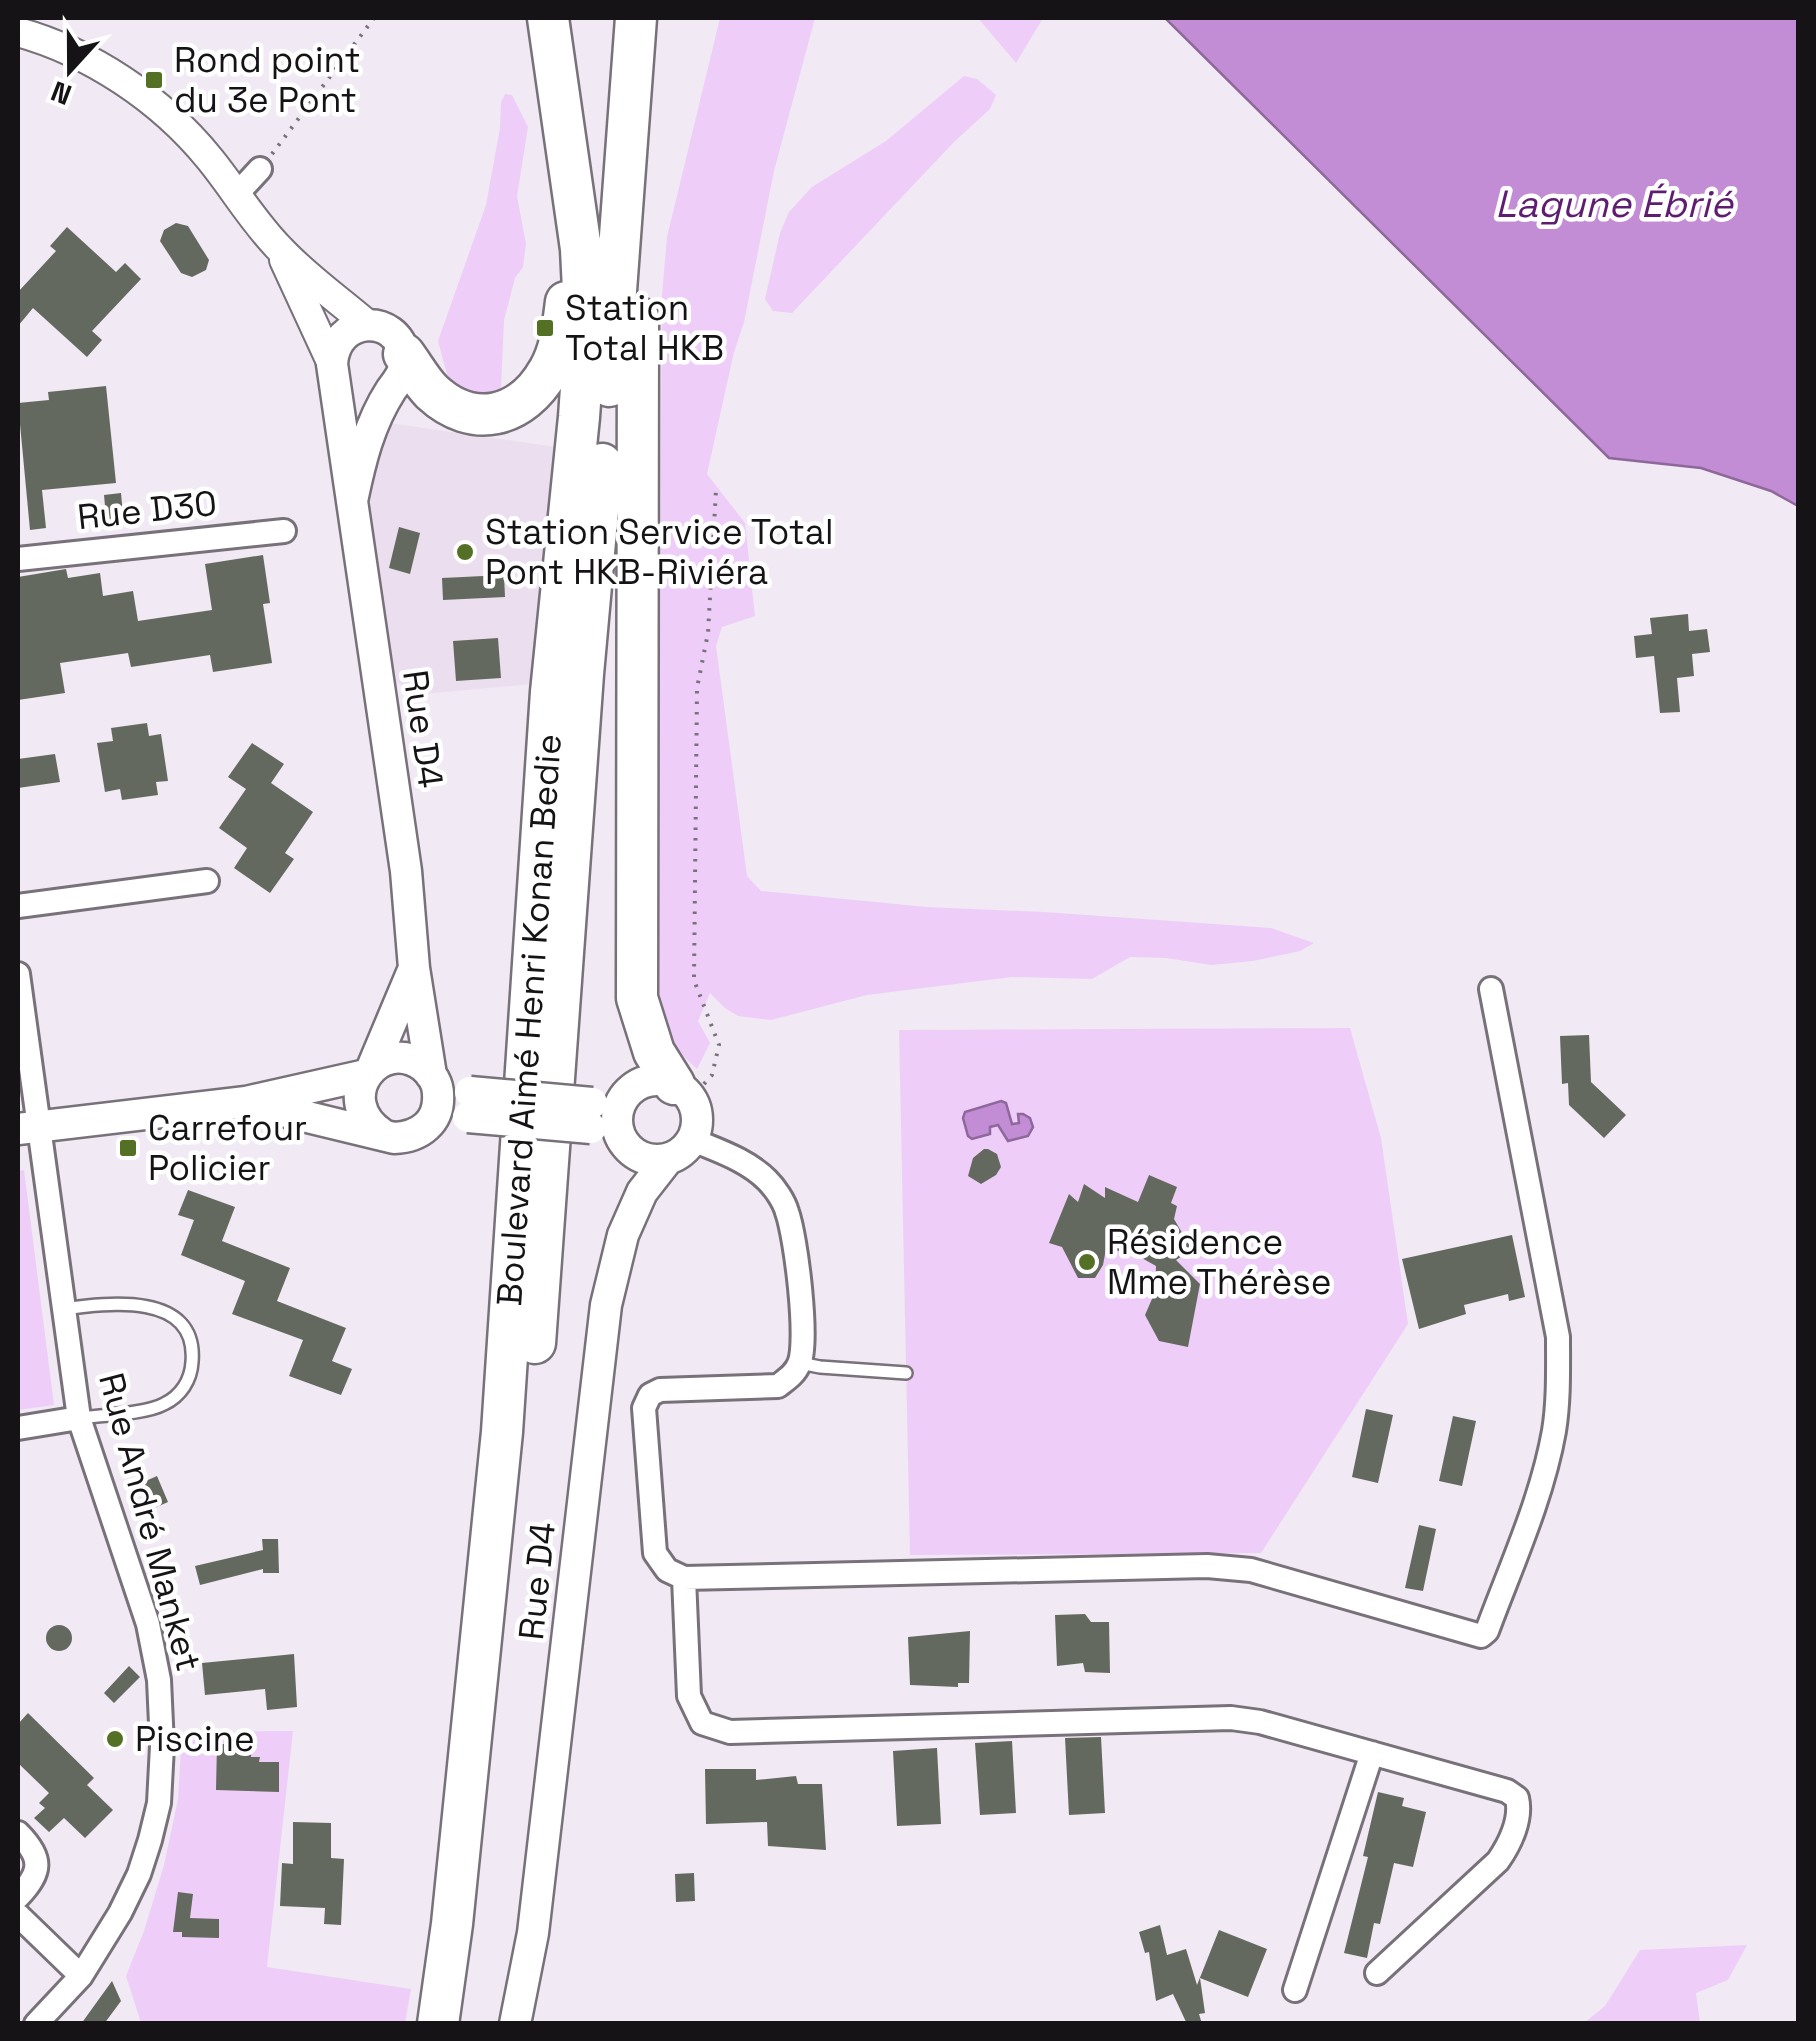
<svg xmlns="http://www.w3.org/2000/svg" width="1816" height="2041" font-family="'Space Grotesk',sans-serif">
	<style>
		.built { fill: #ebdeef }
		.green { fill: #eecef9 }
		.water { fill: #c28dd4; stroke: #8e689b; stroke-width: 2.5 }
		.building { fill: #64695f }
		.lines { fill: none; stroke-linecap: round; stroke-linejoin: round }
		.service-casing { stroke: #78717a; stroke-width: 16 }
		.minor-casing { stroke: #78717a; stroke-width: 28 }
		.tertiary-casing { stroke: #78717a; stroke-width: 32 }
		.secondary-casing { stroke: #78717a; stroke-width: 35 }
		.motorway-casing { stroke: #78717a; stroke-width: 45 }
		.path { stroke: #78737a; stroke-width: 4; stroke-dasharray: 2.5 8; stroke-linecap: butt }
		.service { stroke: #fff; stroke-width: 11 }
		.minor { stroke: #fff; stroke-width: 22 }
		.tertiary { stroke: #fff; stroke-width: 28 }
		.secondary { stroke: #fff; stroke-width: 30 }
		.motorway { stroke: #fff; stroke-width: 40 }
		.secondary-bridge-casing { stroke: #78717a; stroke-width: 35; stroke-linecap: butt }
		.secondary-bridge { stroke: #fff; stroke-width: 30 }
		.poi-dot { fill: #537025; stroke: #fff; stroke-width: 4 }
		.labels { text-anchor: middle; stroke-width: 9; stroke-linejoin: round; paint-order: stroke }
		.poi-label { font-size: 35px; fill: #151316; stroke: #fff; text-anchor: start }
		.street-label { font-size: 35px; fill: #151316; stroke: #fff }
		.water-label { font-size: 38px; font-style: italic; fill: #5f1d72; stroke: #fff }
	</style>
	<rect width="100%" height="100%" fill="#f1e9f3"/>
	<!-- built -->
	<path class="built" d="M382 422 556 447 532 684 423 694 391 680 363 519Z"/>
	<!-- green -->
	<path class="green" d="M720 18H815L774 171 744 322 734 352 707 474 745 523 755 616 722 627 716 646 747 876 761 891 927 907 1044 912 1271 928 1314 943 1300 951 1253 961 1211 965 1166 958 1130 957 1092 979 1012 977 867 995 771 1020 738 1016 725 1008 710 993 698 1021 710 1043 697 1069C655 1033 660 1002 657 951L662 295 667 237Z
		M978 18H1043L1016 63Z
		M964 76 977 79 996 95 990 109 954 142 792 313 773 311 765 299 780 233 789 212 812 187 886 141Z
		M505 94 512 95 528 127 517 196 526 244 523 267 515 278 504 320 501 387 493 399 461 394 448 378 438 341 486 205 500 128 501 102Z
		M1350 1028 1381 1138 1408 1324 1261 1553 910 1555 899 1030Z
		M24 1170 54 1405 18 1410V1171Z
		M293 1731 267 1967 411 1989 405 2023H141L126 1976 144 1931 164 1865 178 1799 182 1732Z
		M1747 1945 1728 1980 1696 1993 1700 2023H1584L1605 2006 1640 1950Z"/>
	<!-- water -->
	<path class="water" d="M1165 18H1798V506L1771 491 1701 468 1609 458Z
		M1001 1101 1006 1103 1012 1124 1019 1123 1018 1114H1023L1030 1118 1033 1127 1028 1136 1008 1141 998 1125 990 1127V1134L972 1139 968 1136 963 1118 965 1112Z"/>
	<!-- building -->
	<path class="building" d="M176 223 188 226 209 260 206 270 192 277 181 273 160 241 164 230Z
		M67 227 116 272 125 263 141 279 92 331 102 340 87 357 33 308 18 326V292L56 251 50 246Z
		M106 386 116 483 42 490 46 528 30 530 18 403 49 400 48 392Z
		M121 493 124 526 107 528 104 495Z
		M399 527 420 533 410 574 389 568Z
		M263 555 270 603 263 604 272 663 213 672 210 655 131 667 128 653 60 663 65 693 18 700V577L66 569 68 578 100 573 103 596 133 591 138 621 212 610 205 564Z
		M504 575 505 597 443 600 442 578Z
		M1688 614 1689 631 1707 629 1710 652 1692 654 1694 676 1677 678 1680 712 1660 713 1654 656 1636 658 1634 636 1652 634 1650 618Z
		M498 638 501 678 456 681 453 641Z
		M147 723 149 736 161 734 168 781 156 782 158 795 122 800 120 789 105 792 97 743 113 741 111 728Z
		M252 743 284 764 271 783 313 812 285 853 294 859 270 893 234 868 247 848 219 828 246 789 228 777Z
		M55 754 60 782 18 788V759Z
		M1589 1035 1591 1082 1626 1115 1604 1138 1569 1105 1568 1083 1562 1084 1560 1036Z
		M984 1149H988L997 1154 1001 1167 996 1175 981 1184 968 1176 973 1158Z
		M1149 1175 1177 1187 1171 1203 1177 1206 1174 1219 1192 1250 1176 1260 1200 1284 1188 1347 1159 1341 1145 1315 1155 1292 1156 1266 1133 1253 1106 1249 1103 1265 1095 1278H1078L1062 1247 1049 1243 1069 1194 1078 1202 1084 1184 1105 1198V1187L1138 1202Z
		M188 1190 235 1207 222 1241 290 1268 277 1301 346 1328 332 1361 352 1369 341 1395 289 1376 303 1340 232 1314 245 1281 181 1255 194 1220 178 1215Z
		M1512 1235 1525 1297 1509 1301 1508 1294 1464 1305 1466 1314 1419 1329 1402 1259Z
		M1366 1409 1393 1415 1378 1483 1352 1477Z
		M1453 1416 1476 1421 1462 1486 1439 1481Z
		M157 1476 168 1502 150 1510 139 1484Z
		M1419 1525 1436 1529 1423 1591 1405 1588Z
		M262 1539H278L279 1573H263V1569L200 1585 195 1566 263 1550Z
		M1085 1614 1091 1622H1109L1110 1673 1085 1672 1083 1663 1057 1666 1055 1615Z
		M46 1638a13 13 0 1 1 26 0a13 13 0 1 1-26 0Z
		M970 1631 969 1683H958V1687L910 1685 908 1637Z
		M294 1654 297 1707 267 1710 265 1689 205 1695 202 1663Z
		M129 1666 140 1677 114 1703 104 1693Z
		M28 1713 94 1778 87 1785 113 1810 85 1838 64 1818 49 1832 34 1818 45 1808 39 1803 49 1793 18 1763V1724Z
		M1101 1737 1105 1813 1069 1815 1065 1738Z
		M1012 1741 1016 1813 980 1815 975 1743Z
		M217 1744H252L251 1757H260L259 1762H279V1792L216 1790Z
		M937 1748 941 1824 897 1826 893 1751Z
		M705 1769H756V1780L796 1776 798 1784H822L826 1850 768 1846 767 1822 706 1824Z
		M1378 1792 1404 1798 1402 1806 1426 1812 1413 1867 1394 1863 1380 1924 1374 1923 1367 1958 1344 1953 1368 1857 1363 1856Z
		M293 1822 331 1823V1858L344 1859 341 1925 324 1924 325 1908 280 1906 282 1863 293 1864Z
		M694 1873 695 1901 676 1902 675 1874Z
		M178 1892 193 1894 190 1918 219 1919V1938L182 1937V1932H173Z
		M1160 1925 1167 1955 1186 1949 1197 1985 1219 1930 1267 1949 1248 1997 1200 1978 1205 2013 1199 2014 1202 2024H1187L1173 1994 1156 2001 1149 1952 1145 1953 1139 1932Z
		M112 1981 121 2001 104 2024H81Z"/>
	<g class="lines">
		<defs>
			<path id="service" d="M63 1309C107 1303 198 1291 192 1362 191 1380 181 1396 164 1404 146 1414 101 1415 79 1418
				M800 1363 820 1367 906 1373"/>
			<path id="minor" d="M236 195 260 169
				M18 559 284 531
				M18 906 207 881
				M18 974 79 1418 148 1624 159 1680 162 1746 159 1803 150 1840 139 1874 120 1913 81 1976 36 2024
				M693 1140C719 1151 747 1160 767 1180 775 1188 784 1201 787 1212 796 1237 809 1342 799 1364 795 1374 787 1379 778 1386L660 1390 650 1395 644 1408 655 1553 667 1570 684 1578 1207 1566 1251 1570 1481 1636 1487 1631C1511 1566 1542 1499 1554 1431 1559 1400 1558 1368 1558 1337L1491 989
				M18 1428 79 1418
				M684 1578 689 1696 702 1723 730 1732 1231 1718 1260 1722 1507 1791 1517 1798C1522 1819 1510 1844 1498 1861L1377 1973
				M18 1833C43 1858 42 1872 18 1897
				M18 1915 81 1976
				M1295 1990 1372 1753"/>
			<path id="tertiary" d="M18 32C90 52 161 99 209 158 233 187 253 222 280 249 306 277 339 300 368 325
				M284 260 332 364"/>
			<path id="secondary" d="M352 501C360 462 369 424 391 390 399 379 407 370 404 355 397 313 335 315 332 364L406 871 414 968 431 1075
				M372 1068 414 968
				M617 1120a40 40 0 1 1 80 0a40 40 0 1 1-80 0Z
				M246 1102 394 1138C420 1137 440 1122 438 1094 438 1084 432 1074 424 1067 380 1033 330 1099 382 1134
				M18 1129 246 1102 366 1075
				M515 2024 533 1933 606 1305 623 1235 642 1192 667 1160"/>
			<path id="motorway" d="M638 317 637 998 654 1052 674 1084
				M404 354C413 366 421 381 432 392 473 430 522 418 549 370 561 350 563 324 566 302
				M609 386 636 18
				M535 1343 583 674 602 464
				M438 2024 452 1924 502 1432 551 692 579 417 585 331 581 249 548 18"/>
		</defs>
		<!-- service casing -->
		<use href="#service" class="service-casing"/>
		<!-- minor casing -->
		<use href="#minor" class="minor-casing"/>
		<!-- tertiary casing -->
		<use href="#tertiary" class="tertiary-casing"/>
		<!-- secondary casing -->
		<use href="#secondary" class="secondary-casing"/>
		<!-- motorway casing -->
		<use href="#motorway" class="motorway-casing"/>
		<!-- path -->
		<path class="path" d="M272 154 374 18
			M704 1084 712 1075 719 1045 694 980 697 688 708 633 716 490"/>
		<!-- service -->
		<use href="#service" class="service"/>
		<!-- minor -->
		<use href="#minor" class="minor"/>
		<!-- tertiary -->
		<use href="#tertiary" class="tertiary"/>
		<!-- secondary -->
		<use href="#secondary" class="secondary"/>
		<!-- motorway -->
		<use href="#motorway" class="motorway"/>
		<defs>
			<path id="secondary-bridge" d="M470 1092 592 1103
				M468 1117 591 1128"/>
		</defs>
		<!-- secondary-bridge casing -->
		<use href="#secondary-bridge" class="secondary-bridge-casing"/>
		<!-- secondary-bridge -->
		<use href="#secondary-bridge" class="secondary-bridge"/>
	</g>
	<!-- markers -->
	<g class="poi-dot">
		<rect x="144" y="70" width="20" height="20" rx="5"/>
		<rect x="535" y="318" width="20" height="20" rx="5"/>
		<circle cx="465" cy="552" r="10"/>
		<rect x="118" y="1138" width="20" height="20" rx="5"/>
		<circle cx="1087" cy="1262" r="10"/>
		<circle cx="115" cy="1739" r="10"/>
	</g>
	<g class="labels">
		<!-- poi labels -->
		<g class="poi-label">
			<text x="174" y="72">Rond point<tspan x="174" dy="40">du 3e Pont</tspan></text>
			<text x="565" y="320">Station<tspan x="565" dy="40">Total HKB</tspan></text>
			<text x="485" y="544">Station Service Total<tspan x="485" dy="40">Pont HKB-Riviéra</tspan></text>
			<text x="148" y="1140">Carrefour<tspan x="148" dy="40">Policier</tspan></text>
			<text x="1107" y="1254">Résidence<tspan x="1107" dy="40">Mme Thérèse</tspan></text>
			<text x="135" y="1751">Piscine</text>
		</g>
		<!-- street labels -->
		<g class="street-label">
			<text transform="translate(147 510) rotate(-6)" y="12">Rue D30</text>
			<text transform="translate(423 729) rotate(82)" y="12">Rue D4</text>
			<text transform="translate(529 1020) rotate(-86)" y="12">Boulevard Aimé Henri Konan Bedie</text>
			<text transform="translate(150 1522) rotate(75)" y="12">Rue André Manket</text>
			<text transform="translate(537 1581) rotate(-84)" y="12">Rue D4</text>
		</g>
		<!-- water labels -->
		<g class="water-label">
			<text x="1614" y="217">Lagune Ébrié</text>
		</g>
	</g>
	<!-- border -->
	<rect width="1816" height="2041" fill="none" stroke="#151316" stroke-width="40"/>
	<!-- north arrow -->
	<g transform="translate(70 70) rotate(201)" stroke="#ffffff" stroke-width="8" paint-order="stroke">
	<path d="M0-8L18 38L0 25L-18 38Z" fill="#151316"/>
	<text y="-15" font-size="28" font-weight="bold" text-anchor="middle" fill="#151316">N</text>
	</g>
</svg>
